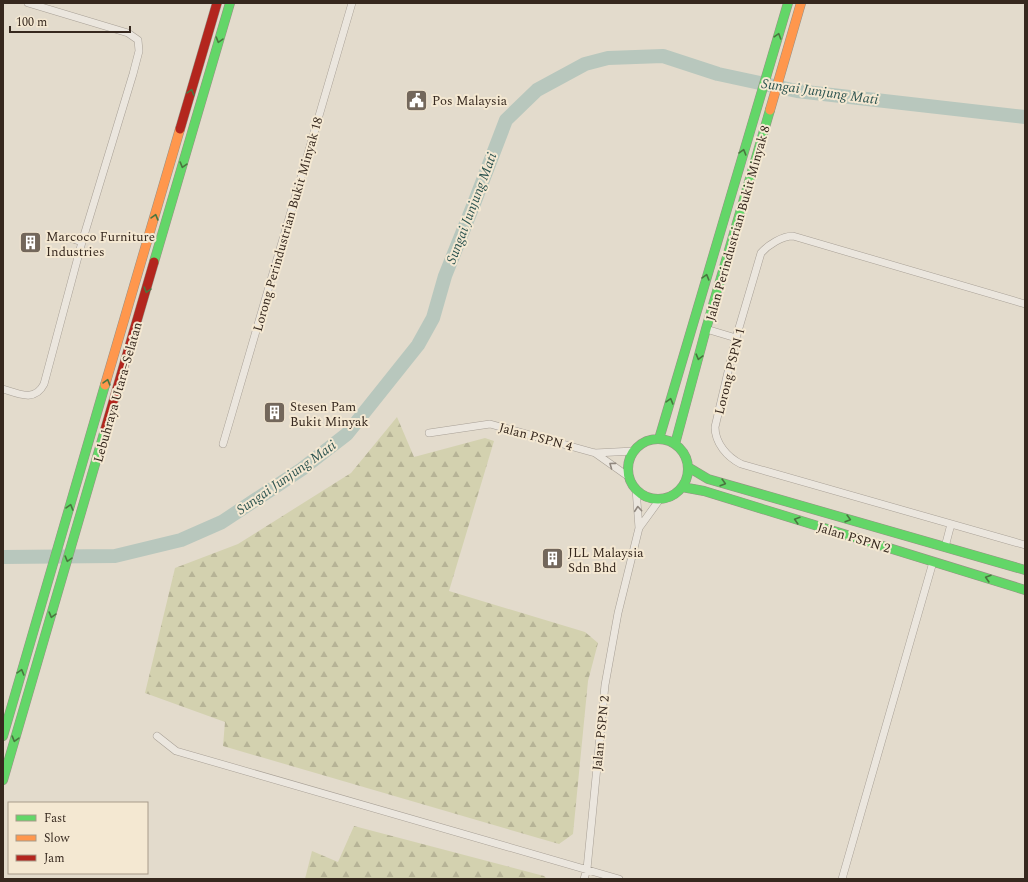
<svg xmlns="http://www.w3.org/2000/svg" width="1028" height="882" font-family="Spectral,serif">
	<style>
		.forest { fill: url(#forest-firs) }
		.lines { fill: none; stroke-linecap: round; stroke-linejoin: round }
		.river { stroke: #b8c7bd; stroke-width: 14 }
		.street-casing { stroke: #a8a096; stroke-width: 8 }
		.fast-casing { stroke: #989085; stroke-width: 10 }
		.slow-casing { stroke: #989085; stroke-width: 10 }
		.jam-casing { stroke: #989085; stroke-width: 10 }
		.street { stroke: #ebe6de; stroke-width: 7 }
		.fast { stroke: #63d668; stroke-width: 9 }
		.slow { stroke: #ff974d; stroke-width: 9 }
		.jam { stroke: #b3261e; stroke-width: 9 }
		.oneway { stroke: #4a763f }
		.oneway2 { stroke: #90877e }
		.labels { text-anchor: middle; stroke-width: 4; stroke-linejoin: round; paint-order: stroke }
		.poi-label { font-size: 13px; fill: #36281e; stroke: #f4e8d2; text-anchor: start }
		.street-label { font-size: 13px; fill: #36281e; stroke: #f4e8d2 }
		.water-label { font-size: 14px; font-style: italic; fill: #2e5551; stroke: #f4e8d2 }
	</style>
	<defs>
		<pattern id="forest-firs" width="22" height="20" patternUnits="userSpaceOnUse"><rect width="22" height="20" fill="#d3d1af"/><path d="M5 1l3.5 6h-7zM16 11l3.5 6h-7z" fill="#b6b396"/></pattern>
	</defs>
	<rect width="100%" height="100%" fill="#e3dbcc"/>
	<!-- forest -->
	<path class="forest" d="M397 417 414 457 485 438 494 441 449 591 585 632 598 643 588 681 573 834 559 844 223 746 225 722 145 693 175 568 238 544 351 473Z
		M354 826 544 876 547 879H305L312 851 338 862Z"/>
	<g class="lines">
		<!-- river -->
		<path class="river" d="M3 557 115 556 181 540 222 522 302 469 347 434 418 345 433 318 445 276 475 201 506 120 537 90 585 64 608 58 663 56 718 74 797 91 1025 117"/>
		<defs>
			<path id="street" d="M67 237 82 242
				M1025 304 793 236C782 236 768 245 761 253L736 338 715 427C715 443 727 457 741 464L1025 545
				M706 329 736 338
				M3 389C19 394 35 402 44 384L82 242 133 74 139 51 138 40 128 33 28 3
				M429 433 490 424 595 453 634 451
				M223 444 352 3
				M595 453 629 477
				M639 528 660 499
				M945 547 951 524
				M157 736 176 751 619 879
				M584 879 587 869 605 685 618 613 639 528 636 489
				M842 879 933 562"/>
			<path id="fast" d="M154 262 230 3
				M659 439 788 3
				M628 469a30 30 0 1 1 60 0a30 30 0 1 1-60 0Z
				M675 444 706 329 770 110
				M688 467 708 479 1025 570
				M682 487 704 491 1025 590
				M3 736 105 385
				M3 780 105 430"/>
			<path id="slow" d="M770 110 801 3
				M105 385 180 129"/>
			<path id="jam" d="M180 129 217 3
				M105 430 154 262"/>
		</defs>
		<!-- street casing -->
		<use href="#street" class="street-casing"/>
		<!-- fast casing -->
		<use href="#fast" class="fast-casing"/>
		<!-- slow casing -->
		<use href="#slow" class="slow-casing"/>
		<!-- jam casing -->
		<use href="#jam" class="jam-casing"/>
		<!-- street -->
		<use href="#street" class="street"/>
		<!-- fast -->
		<use href="#fast" class="fast"/>
		<!-- slow -->
		<use href="#slow" class="slow"/>
		<!-- jam -->
		<use href="#jam" class="jam"/>
	</g>
	<!-- one-way arrows -->
	<defs><path id="oneway-chevron" d="M-2-3.5L2.5 0L-2 3.5" fill="none" stroke-width="1.6" stroke-linecap="round" stroke-linejoin="round"/></defs>
	<g class="oneway">
		<use href="#oneway-chevron" transform="translate(778 36) rotate(-73)"/>
		<use href="#oneway-chevron" transform="translate(219 40) rotate(106)"/>
		<use href="#oneway-chevron" transform="translate(191 92) rotate(-74)"/>
		<use href="#oneway-chevron" transform="translate(743 152) rotate(-74)"/>
		<use href="#oneway-chevron" transform="translate(183 165) rotate(106)"/>
		<use href="#oneway-chevron" transform="translate(155 217) rotate(-74)"/>
		<use href="#oneway-chevron" transform="translate(706 277) rotate(-74)"/>
		<use href="#oneway-chevron" transform="translate(147 290) rotate(106)"/>
		<use href="#oneway-chevron" transform="translate(699 357) rotate(105)"/>
		<use href="#oneway-chevron" transform="translate(107 382) rotate(-74)"/>
		<use href="#oneway-chevron" transform="translate(670 401) rotate(-74)"/>
		<use href="#oneway-chevron" transform="translate(723 483) rotate(16)"/>
		<use href="#oneway-chevron" transform="translate(70 507) rotate(-74)"/>
		<use href="#oneway-chevron" transform="translate(848 519) rotate(16)"/>
		<use href="#oneway-chevron" transform="translate(797 520) rotate(-163)"/>
		<use href="#oneway-chevron" transform="translate(68 559) rotate(106)"/>
		<use href="#oneway-chevron" transform="translate(988 578) rotate(-163)"/>
		<use href="#oneway-chevron" transform="translate(52 615) rotate(106)"/>
		<use href="#oneway-chevron" transform="translate(21 672) rotate(-74)"/>
		<use href="#oneway-chevron" transform="translate(15 739) rotate(106)"/>
	</g>
	<g class="oneway2">
		<use href="#oneway-chevron" transform="translate(612 465) rotate(-144)"/>
		<use href="#oneway-chevron" transform="translate(638 509) rotate(-95)"/>
	</g>
	<!-- icons -->
	<defs>
		<symbol id="civic-square" viewBox="-11 -11 22 22"><rect x="-9" y="-9" width="18" height="18" rx="4" fill="#73675b" stroke="#f4e8d2"/><path d="M-.6-6.5H3V-4.5H.6V-3L4-1V1h2V6H-6V1h2V-1L-.6-3ZM-1.2 2.5V6h2.4V2.5Z" fill="#fff"/></symbol>
		<symbol id="building-square" viewBox="-11 -11 22 22"><rect x="-9" y="-9" width="18" height="18" rx="4" fill="#73675b" stroke="#f4e8d2"/><path d="M-4-6H4V6H1V3H-1V6H-4ZM-2.5-4.3h1.7v1.8h-1.7ZM.8-4.3h1.7v1.8H.8ZM-2.5-1h1.7V.8h-1.7ZM.8-1h1.7V.8H.8Z" fill="#fff"/></symbol>
	</defs>
	<g fill-rule="evenodd">
		<use href="#civic-square" x="404" y="88" width="25" height="25"/>
		<use href="#building-square" x="18" y="230" width="25" height="25"/>
		<use href="#building-square" x="262" y="400" width="25" height="25"/>
		<use href="#building-square" x="540" y="546" width="25" height="25"/>
	</g>
	<g class="labels">
		<!-- poi labels -->
		<g class="poi-label">
			<text x="432" y="105">Pos Malaysia</text>
			<text x="46" y="241">Marcoco Furniture<tspan x="46" dy="15">Industries</tspan></text>
			<text x="290" y="411">Stesen Pam<tspan x="290" dy="15">Bukit Minyak</tspan></text>
			<text x="568" y="557">JLL Malaysia<tspan x="568" dy="15">Sdn Bhd</tspan></text>
		</g>
		<!-- street labels -->
		<g class="street-label">
			<text transform="translate(737 223) rotate(-74)" y="5">Jalan Perindustrian Bukit Minyak 8</text>
			<text transform="translate(287 224) rotate(-74)" y="5">Lorong Perindustrian Bukit Minyak 18</text>
			<text transform="translate(729 371) rotate(-76)" y="5">Lorong PSPN 1</text>
			<text transform="translate(117 392) rotate(-74)" y="5">Lebuhraya Utara–Selatan</text>
			<text transform="translate(536 436) rotate(15)" y="5">Jalan PSPN 4</text>
			<text transform="translate(854 537) rotate(17)" y="5">Jalan PSPN 2</text>
			<text transform="translate(600 733) rotate(-84)" y="5">Jalan PSPN 2</text>
		</g>
		<!-- water labels -->
		<g class="water-label">
			<text transform="translate(820 91) rotate(8)" y="5">Sungai Junjung Mati</text>
			<text transform="translate(471 208) rotate(-69)" y="5">Sungai Junjung Mati</text>
			<text transform="translate(286 477) rotate(-35)" y="5">Sungai Junjung Mati</text>
		</g>
	</g>
	<!-- border -->
	<rect width="1028" height="882" fill="none" stroke="#36281e" stroke-width="8"/>
	<!-- legend -->
	<rect x="8" y="802" width="140" height="72" fill="#f4e8d2" stroke="#a89b8a"/>
	<rect x="16" y="815" width="20" height="6" fill="#63d668" stroke="#a89b8a"/>
	<text x="44" y="822" font-size="12" fill="#36281e">Fast</text>
	<rect x="16" y="835" width="20" height="6" fill="#ff974d" stroke="#a89b8a"/>
	<text x="44" y="842" font-size="12" fill="#36281e">Slow</text>
	<rect x="16" y="855" width="20" height="6" fill="#b3261e" stroke="#a89b8a"/>
	<text x="44" y="862" font-size="12" fill="#36281e">Jam</text>
	<!-- scale -->
	<path d="M10 26v6h120v-6" fill="none" stroke="#36281e" stroke-width="2"/>
	<text x="16" y="26" font-size="12" fill="#36281e" stroke="#f4e8d2" stroke-width="3" paint-order="stroke">100 m</text>
</svg>
